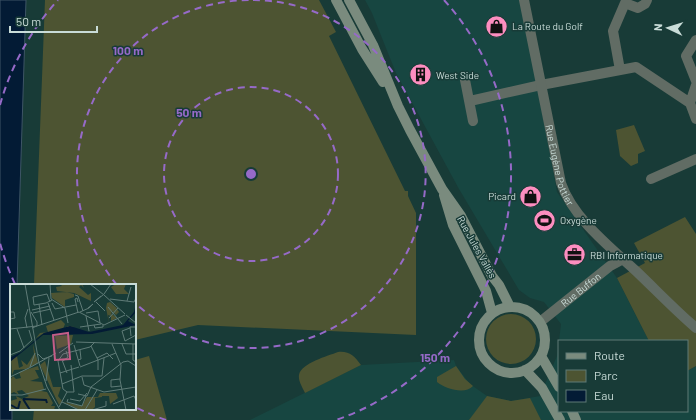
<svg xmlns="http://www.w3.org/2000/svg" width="696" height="420" font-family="Barlow,sans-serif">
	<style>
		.built { fill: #174641 }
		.green { fill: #4d5432 }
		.water { fill: #031b35; stroke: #3e5566 }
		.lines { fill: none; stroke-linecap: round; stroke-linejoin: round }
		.minor { stroke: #616c64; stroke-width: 10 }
		.tertiary { stroke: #616c64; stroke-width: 10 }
		.secondary { stroke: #7a8b7e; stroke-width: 10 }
		.ring { fill: none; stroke: #966ac8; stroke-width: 2; stroke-dasharray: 7 5 }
		.labels { text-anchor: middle; stroke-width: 3; stroke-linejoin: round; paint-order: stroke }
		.poi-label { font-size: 10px; fill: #c9dcd8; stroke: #183b37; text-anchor: start }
		.street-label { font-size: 10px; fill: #c9dcd8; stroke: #183b37 }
		.inset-river { fill: none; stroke: #031b35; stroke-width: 2 }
		.inset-road { fill: none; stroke: #5f7b77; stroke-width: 1 }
		.view { fill: #c45d87; fill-opacity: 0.15; stroke: #c45d87; stroke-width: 2 }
		.inset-edge { fill: none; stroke: #c9dcd8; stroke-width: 2 }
		.centre { fill: #966ac8; stroke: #183b37; stroke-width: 2 }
		.ring-label { font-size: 12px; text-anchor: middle; font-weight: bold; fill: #966ac8; stroke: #183b37; stroke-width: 3; stroke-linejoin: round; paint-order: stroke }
	</style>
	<rect width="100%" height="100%" fill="#183b37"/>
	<!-- built -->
	<path class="built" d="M365 0H521L557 192 617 278 649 341H559L561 324 544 302 530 298 519 290 459 189 396 73 372 13Z
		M559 342V411H687V371L696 366V420H250L361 365 454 360 456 366 470 384 487 396 511 401 540 396 557 356Z"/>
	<!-- green -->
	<path class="green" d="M45 0H319L336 32 329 36 405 191H408V196L416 213V335L198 325 135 340V285H34Z
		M634 125 645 151 638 154V163L631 166 620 156 616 130Z
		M685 217 696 234V366L687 371V341H649L617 278 645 263 634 243Z
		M486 339a25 25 0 1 1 50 0a25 25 0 1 1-50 0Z
		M338 352C350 351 354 356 361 365L305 393C303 388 298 381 299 375 301 363 328 356 338 352Z
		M149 356 167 420H33L34 409H135V360Z
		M456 366 465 379 473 386C465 395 446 389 437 382V377Z
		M487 396 511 401 530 398 541 420H469Z"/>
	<!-- water -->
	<path class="water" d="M0 0H26L17 285H11L12 420H0Z"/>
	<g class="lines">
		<!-- minor -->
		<path class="minor" d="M696 40 686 56 696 81
			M620 70 613 31 625 3 638 8 645 4 647 0
			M465 80 473 121
			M470 101 541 85 636 67 690 103 696 119
			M690 103 696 85
			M651 179 696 159"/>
		<!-- tertiary -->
		<g class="tertiary">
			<path id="s1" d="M524 0 561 183C573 218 609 246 636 271 656 290 675 310 696 328"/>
			<path id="s2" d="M540 322 610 266 623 259"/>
		</g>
		<!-- secondary -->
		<path class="secondary" d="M336 0 362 49 383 82
			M349 0 373 45 398 106 410 130 442 189 461 216 492 276 499 285 510 307
			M444 195 453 225 486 291 492 313
			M479 340a33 33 0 1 1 66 0a33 33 0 1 1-66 0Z
			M541 356 559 387
			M525 370 542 388 560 420
			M572 411 576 420"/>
	</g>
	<!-- distance rings -->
	<g class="ring">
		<circle cx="251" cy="174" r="87"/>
		<path d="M117 285A174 174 0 0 1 249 0M253 0A174 174 0 1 1 136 304"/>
		<path d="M166 420A260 260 0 0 1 137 408M15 284A260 260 0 0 1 0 243M0 105A260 260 0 0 1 58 0M444 0A260 260 0 0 1 336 420"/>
	</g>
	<!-- icons -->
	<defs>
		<symbol id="shop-disc" viewBox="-11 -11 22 22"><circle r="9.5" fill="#fd8ec0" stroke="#183b37"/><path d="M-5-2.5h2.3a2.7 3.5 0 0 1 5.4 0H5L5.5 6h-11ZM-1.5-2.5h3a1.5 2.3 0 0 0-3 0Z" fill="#111"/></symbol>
		<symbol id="building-disc" viewBox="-11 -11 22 22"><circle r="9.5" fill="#fd8ec0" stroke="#183b37"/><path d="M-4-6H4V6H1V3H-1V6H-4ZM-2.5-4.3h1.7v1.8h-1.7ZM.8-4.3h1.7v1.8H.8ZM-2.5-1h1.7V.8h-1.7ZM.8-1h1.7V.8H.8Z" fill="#111"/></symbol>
		<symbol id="stadium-disc" viewBox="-11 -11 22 22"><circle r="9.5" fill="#fd8ec0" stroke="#183b37"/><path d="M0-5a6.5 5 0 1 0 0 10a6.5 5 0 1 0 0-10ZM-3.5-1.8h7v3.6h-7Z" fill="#111"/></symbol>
		<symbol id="office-disc" viewBox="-11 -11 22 22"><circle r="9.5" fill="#fd8ec0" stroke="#183b37"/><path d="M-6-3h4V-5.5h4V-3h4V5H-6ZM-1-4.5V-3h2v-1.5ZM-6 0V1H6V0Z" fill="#111"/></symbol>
	</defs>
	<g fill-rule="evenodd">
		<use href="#shop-disc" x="484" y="14" width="25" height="25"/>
		<use href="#building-disc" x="408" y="62" width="25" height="25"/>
		<use href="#shop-disc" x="518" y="184" width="25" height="25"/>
		<use href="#stadium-disc" x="532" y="208" width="25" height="25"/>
		<use href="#office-disc" x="562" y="242" width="25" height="25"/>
	</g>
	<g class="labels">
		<!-- poi labels -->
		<g class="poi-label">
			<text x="512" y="30">La Route du Golf</text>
			<text x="436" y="79">West Side</text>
			<text x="516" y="200" text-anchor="end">Picard</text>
			<text x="560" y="224">Oxygène</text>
			<text x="590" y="259">RBI Informatique</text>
		</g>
		<!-- street labels -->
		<g class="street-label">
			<text dy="4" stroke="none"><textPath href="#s1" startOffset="169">Rue Eugène Pottier</textPath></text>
			<text transform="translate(477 247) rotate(61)" y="4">Rue Jules Vallès</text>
			<text dy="4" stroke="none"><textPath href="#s2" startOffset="52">Rue Buffon</textPath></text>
		</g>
	</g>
	<!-- overview -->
	<g transform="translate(10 284)">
		<rect width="126" height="126" fill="#183b37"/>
		<path d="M50 0H72L74 4 71 1 69 3 78 11 81 9V17L64 9 47 7 46 3 52 2ZM106 0H116L114 5 119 10H106L101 3ZM56 8 64 10V13L55 16V23L42 14 41 9ZM100 18 107 24 106 28 107 25 109 28 106 31 102 27 101 32 102 30 107 34 101 37V32L98 31 99 39 96 24 97 19ZM51 36 55 40 53 45 58 42 64 43 34 49 26 54 30 49 38 48 36 42ZM63 51 61 60 47 65 45 52ZM23 60 28 79 16 85 4 86 2 91 1 75 7 72 9 84 13 82 11 76 17 81 24 70ZM35 77 43 103H51L48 112 52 117 49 121 30 81ZM28 82 29 86H25L29 94 20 97 32 98 34 105 31 107 37 108 43 119 41 122H45L44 126H0V117L7 115 6 112 12 115 19 112 12 106 7 107 9 111 4 108 0 110V96L3 92 6 95 11 94 9 88ZM90 109H106L108 114 100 120 99 112H92V113L85 114V123L82 126H70L53 118 72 122 77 113H88Z" fill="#4d5432"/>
		<path d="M126 19V28L118 37 126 41 82 50 33 51 0 78 1 73 11 68 34 49 60 42 79 48 113 41 124 28Z" fill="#031b35"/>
		<path class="inset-river" d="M13 115 36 116 37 119M13 115 20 126M1 121 8 125 10 117"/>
		<path class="inset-road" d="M15 0 29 79 37 103 50 126M40 0 41 15 55 24 58 39M80 0 94 11M94 10 101 0M65 11 68 12 73 27M94 11 115 30M91 12 84 18 93 11M100 15 124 18 126 14M117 17 121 3M40 18 37 10 23 13 24 21 36 19 42 16M86 18 95 27M38 19 44 36M42 19 45 25 66 21M29 20 32 41M98 23 112 40M22 26 40 22M0 28H4L5 34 0 35M21 28 27 38V42L22 44M70 28 79 24 83 20 78 24M23 29 41 25M68 29 65 15 67 14 68 18M76 29 88 27 90 39M116 31 126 39M76 32 79 47M99 34 108 24M84 41 85 44 93 43V41M70 43 91 40M17 44 15 34 18 25M0 45 27 42 69 28 94 41 115 31M7 45 14 64M121 52 120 43H126M115 57 112 47 120 44M115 57 126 51M66 58 126 60M102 60 111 81 110 96 116 126M112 60 116 70H126M123 60V76L126 78M64 61 70 82M81 62 88 76V86M49 69 63 59M28 70 33 75 42 72M0 71 10 67 22 56 19 46M87 74 97 69 103 75M52 76 57 89M68 76 71 75 70 66M53 77 58 73 56 67M61 81 64 108M20 83 25 69M70 83 106 69M19 84 46 69M50 89 69 83M92 92 94 74M0 93 19 84M72 93 74 101 94 108 126 103M110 95 101 96V103L111 102M36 97 39 74M52 100 72 92H92M81 103 113 78 118 77 126 82M64 108H57L53 105 48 77 53 70 80 63 85 58M68 110 77 112 81 103M0 111H12L36 105M58 115 57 118 72 122 76 112M60 115 70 117 77 109M52 118 69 126M103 120 124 112 126 116M49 123 57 108M75 126 87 106M82 126 96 122V117"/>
		<path class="view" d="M58 49 60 75 45 76 43 51Z"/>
		<rect width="126" height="126" class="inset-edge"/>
	</g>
	<circle cx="251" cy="174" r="6" class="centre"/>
	<g class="ring-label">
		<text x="128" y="55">100 m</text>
		<text x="189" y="117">50 m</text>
		<text x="435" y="362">150 m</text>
	</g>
	<!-- legend -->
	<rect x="558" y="340" width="130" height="72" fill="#183b37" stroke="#5f7b77"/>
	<rect x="566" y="353" width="20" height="6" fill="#7a8b7e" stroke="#5f7b77"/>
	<text x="594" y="360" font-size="12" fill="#c9dcd8">Route</text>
	<rect x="566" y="370" width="20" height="12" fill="#4d5432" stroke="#5f7b77"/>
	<text x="594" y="380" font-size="12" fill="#c9dcd8">Parc</text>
	<rect x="566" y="390" width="20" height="12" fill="#031b35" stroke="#5f7b77"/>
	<text x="594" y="400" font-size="12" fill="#c9dcd8">Eau</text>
	<!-- north arrow -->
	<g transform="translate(668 28) rotate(274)" stroke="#183b37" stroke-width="3" paint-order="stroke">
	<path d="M0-3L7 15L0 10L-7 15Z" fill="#c9dcd8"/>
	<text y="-6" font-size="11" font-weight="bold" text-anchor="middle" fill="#c9dcd8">N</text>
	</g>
	<!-- scale -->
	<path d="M10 26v6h87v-6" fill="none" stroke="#c9dcd8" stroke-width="2"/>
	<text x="16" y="26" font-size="12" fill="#c9dcd8" stroke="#183b37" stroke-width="3" paint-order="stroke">50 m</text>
</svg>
